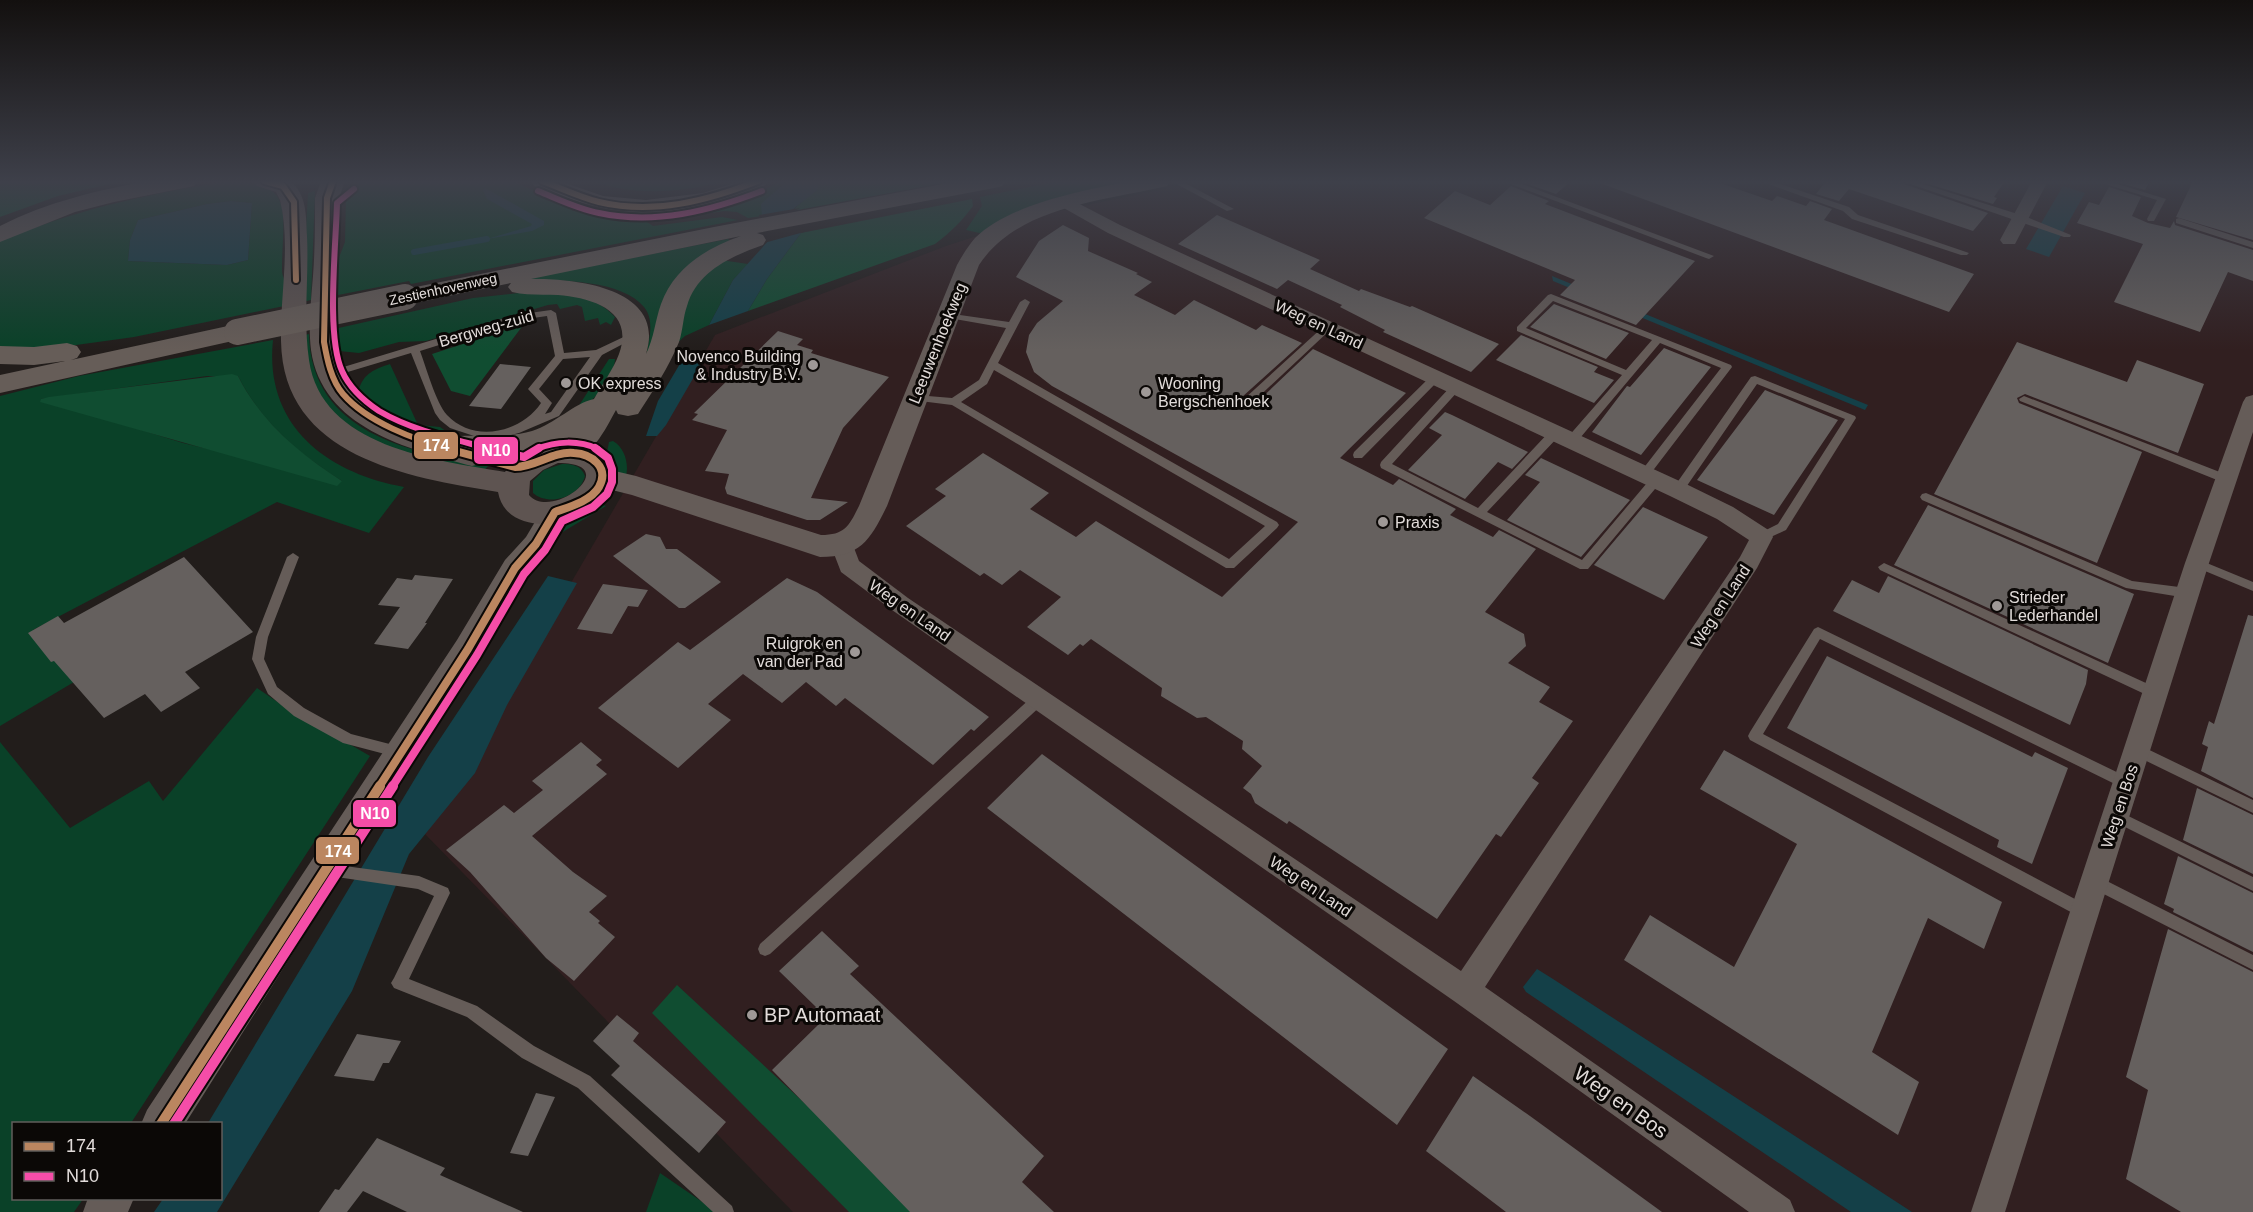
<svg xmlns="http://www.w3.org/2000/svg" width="2253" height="1212" font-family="Helvetica,sans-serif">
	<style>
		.industrial { fill: #311f20 }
		.green { fill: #0a4128; fill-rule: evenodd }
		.forest { fill: #104d31 }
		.water { fill: #144048 }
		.pier { fill: #221d1b }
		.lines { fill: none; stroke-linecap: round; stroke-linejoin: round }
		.stream { stroke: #144048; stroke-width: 6 }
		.building { fill: #65605e }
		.service { fill: #655c58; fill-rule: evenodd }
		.minor { fill: #655c58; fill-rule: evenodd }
		.tertiary { fill: #655c58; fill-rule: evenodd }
		.secondary { fill: #5e5451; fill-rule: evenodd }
		.primary { fill: #665d58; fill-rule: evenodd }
		.primary-bridge { stroke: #665d58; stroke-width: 26 }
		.bus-1-far2-casing { stroke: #0b0806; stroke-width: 10 }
		.bus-1-far1-casing { stroke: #0b0806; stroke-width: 12 }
		.bus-1-casing { stroke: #0b0806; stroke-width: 14 }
		.bus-2-far2-casing { stroke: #0b0806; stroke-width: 10 }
		.bus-2-far1-casing { stroke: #0b0806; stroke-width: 12 }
		.bus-2-casing { stroke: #0b0806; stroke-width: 14 }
		.bus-1-far2 { stroke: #bb8660; stroke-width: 6 }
		.bus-1-far1 { stroke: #bb8660; stroke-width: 8 }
		.bus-1 { stroke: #bb8660; stroke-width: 10 }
		.bus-2-far2 { stroke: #f54da8; stroke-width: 6 }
		.bus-2-far1 { stroke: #f54da8; stroke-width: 8 }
		.bus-2 { stroke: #f54da8; stroke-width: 10 }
		.poi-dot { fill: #9f9997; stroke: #0b0806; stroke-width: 2 }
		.labels { text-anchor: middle; stroke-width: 6; stroke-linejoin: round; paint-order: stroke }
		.far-street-label { font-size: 14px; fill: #e2dcda; stroke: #0b0806 }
		.street-label { font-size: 16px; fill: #e2dcda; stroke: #0b0806 }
		.poi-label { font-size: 16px; fill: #e2dcda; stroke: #0b0806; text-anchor: start }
		.near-poi-label { font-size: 20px; fill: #e2dcda; stroke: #0b0806; text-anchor: start }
		.near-street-label { font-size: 20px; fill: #e2dcda; stroke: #0b0806 }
		.line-badge { stroke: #0b0806; stroke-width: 2 }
		.badge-label { font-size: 16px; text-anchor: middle; font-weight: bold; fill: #fff }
	</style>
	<rect width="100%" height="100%" fill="#221d1b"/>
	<!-- industrial -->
	<path class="industrial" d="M1204 181H2253V1212H793L425 834 715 335 946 246 1048 213Z"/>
	<!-- green -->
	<path class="green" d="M360 181H511L545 195 542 197 574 211 642 212 641 216H647V222L653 226 722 217 738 220 411 284 409 281 333 296V273L345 242 346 198Z
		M594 181H725C685 192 634 197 594 181Z
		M781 181H787L762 204V216L748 218 737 212 724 211 674 219 658 218 731 203 760 192Z
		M1059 181H1135L1081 194 984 234 966 230 982 206 980 197Z
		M223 182C298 180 282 211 282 270 282 279 288 283 289 291 290 295 289 300 289 305L134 337 47 349 0 350V241C75 210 143 195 223 182ZM231 201 252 203 248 260 227 265 128 261 130 240 138 220 207 204Z
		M315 191 311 300 302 302 308 193Z
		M728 239 731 242 709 253 646 356C649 341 655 320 644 307 622 280 561 280 529 280L530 278Z
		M721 260 748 264 733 280 709 325 685 336 675 345 687 297 699 278Z
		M519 293C553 293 591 290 615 317L611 325 606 322 600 325 598 318 585 321 582 307 577 305 560 309 557 304 548 305 426 341 399 342 359 353 339 351 334 329 473 298Z
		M309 334C311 433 409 452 488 466L483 472 423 461 358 436 318 400 301 336Z
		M273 340C264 426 327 473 404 487L369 533 277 502 33 630 74 682 0 726V396L79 376ZM207 376H238C261 422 299 454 342 481L183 443 41 399Z
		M609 359H615C615 371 600 393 591 401 588 404 582 406 578 407Z
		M390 364 418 425 440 427 450 434 473 440 541 433 461 442 442 437 400 422 372 405 359 389C364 373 375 369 390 364Z
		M613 441C625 448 629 464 626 476L618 475 606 457 609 442Z
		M562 464C572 464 581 465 585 476 580 497 549 507 533 493V481L544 470Z
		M603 505 606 506 561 533 541 560 536 558 554 526 590 507Z
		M257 688 282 705 370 756 131 1123 14 1124V1198L83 1199 74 1212H0V742L70 828 149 781 163 801Z
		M660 1173 717 1212H646Z"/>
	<!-- forest -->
	<path class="forest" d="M6 181H122L58 196 0 217V183Z
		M822 181H954L792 211 820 185Z
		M972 199 973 206C962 221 950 233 935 244L748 311 767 279 801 233Z
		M524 324 470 396 451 391 432 354Z
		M232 374 238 376C261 422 300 454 342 481L337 486 40 402 41 399 49 397Z
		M677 985 922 1212H849L652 1013Z"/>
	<!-- water -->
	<path class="water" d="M787 181H822L816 191 792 210 801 233 767 279 748 311 709 325 733 280 770 239 762 216 761 204Z
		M2063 186 2085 193 2049 257 2026 249Z
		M485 188 544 221V225L532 231 487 239 531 226 532 224 487 199 483 190Z
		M231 201 252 203 248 260 227 265 128 261 130 240 138 220 207 204Z
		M1552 276 1868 405 1865 410 1553 281Z
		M703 357 702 363 666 425 657 436H646L658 401 681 362Z
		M548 576 577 583 507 705 475 773 409 854 352 991 217 1212H154L163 1199 220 1198V1124L208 1123 428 757Z
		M1537 969 1553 979 1912 1212H1851L1526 992 1523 987Z"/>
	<!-- pier -->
	<path class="pier" d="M800 208 795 211 804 232 764 243 766 239 759 215Z"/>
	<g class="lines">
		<!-- stream -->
		<path class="stream" d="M414 252 487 239"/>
	</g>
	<!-- building -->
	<path class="building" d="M1519 181H1571L1556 194Z
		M1601 181H1714L1772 201 1777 196 1806 206 1810 201 1832 209 1824 220 1974 274 1949 312 1600 183Z
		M1826 181H1900L1901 183 1988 213 1973 231 1849 189 1839 201 1816 194Z
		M1919 181H2005L1994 197 1997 198 1993 204Z
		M2114 181H2150L2145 190Z
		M2193 181H2253V240L2176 217Z
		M1511 186 1549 201 1545 204 1695 261 1636 325 1560 295 1575 280 1424 218 1455 191 1490 205Z
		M2109 187 2141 197 2132 216 2148 223 2170 228 2174 221 2175 225 2253 250V281L2228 272 2200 332 2114 302 2143 244 2077 223 2089 202 2099 205Z
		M1217 215 1320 260 1310 269 1359 291 1361 289 1410 307 1412 306 1499 344 1471 372 1383 332 1385 330 1340 307 1342 305 1288 280 1277 289 1178 244Z
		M1063 225 1089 238 1088 251 1138 273 1136 274 1152 282 1134 295 1175 315 1194 300 1256 330 1262 325 1302 343 1242 397 1241 402 1244 405H1254L1313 349 1406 393 1340 458 1393 485 1399 479 1456 509 1450 515 1493 537 1499 530 1536 549 1485 612 1524 634 1526 646 1508 663 1550 687 1539 702 1573 721 1532 778 1539 783 1501 837 1496 834 1437 919 1289 821 1287 824 1255 803 1251 794 1243 788 1262 766 1242 749 1243 741 1206 717 1197 718 1161 696 1162 688 1091 639 1083 646 1080 644 1068 655 1027 627 1061 597 1020 570 1002 585 984 573 980 576 906 526 946 496 935 489 983 453 1049 493 1030 509 1076 537 1096 521 1222 597 1298 522 1052 386 1034 372 1026 352 1029 335 1037 323 1063 301 1016 277 1039 241Z
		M1554 304 1629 333 1606 359 1530 327Z
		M778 331 803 339 797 345 813 350 811 353 889 377 843 428 811 498 848 502 820 520H807L727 494 725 488 729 474 705 471 727 430 692 420 698 414 694 413Z
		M1521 335 1598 367 1594 372 1614 380 1594 403 1496 360Z
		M2017 342 2127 382 2137 360 2204 384 2178 453 2025 394 2017 398 2019 403 2142 452 2097 563 1934 494Z
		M1664 348 1711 367 1641 455 1592 432 1627 386 1630 387Z
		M500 364 531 367 501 409 469 406Z
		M1765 390 1838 420 1774 515 1697 480Z
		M1445 412 1452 415 1528 452 1512 469 1498 462 1465 499 1408 470 1442 435 1429 428Z
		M1541 458 1630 500 1581 557 1507 520 1540 482 1525 475Z
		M1928 505 2134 594 2108 663 1894 565Z
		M1643 507 1708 537 1664 600 1594 565Z
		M646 534 660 537 666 549H677L721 582 685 608H679L613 556Z
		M184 557 253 632 185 672 200 688 161 712 145 694 104 718 54 661 51 662 28 633 58 616 64 623Z
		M415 575 453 579 425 623H427L408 649 374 644 400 607 378 605 397 578 412 580Z
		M1888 576 2088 670 2086 684 2070 725 1833 611 1852 580 1879 593Z
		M787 578 817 592 989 717 974 731 971 729 933 765 845 698 836 706 806 682 782 703 743 674 708 704 731 720 678 768 598 708 678 642 690 650Z
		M603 584 648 590 638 607 628 606 612 634 577 629Z
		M2248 615 2253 616V798L2201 771 2208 747 2202 744 2209 721 2214 724Z
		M1827 656 2032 757 2035 752 2068 768 2032 864 1997 847 1999 840 1787 728Z
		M581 742 602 760 596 765 607 774 532 836 573 872 607 896 589 912 600 921 598 923 615 937 574 981 546 958 470 872 446 850 504 805 514 813 543 790 532 781Z
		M1724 750 2002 902 1984 949 1928 918 1872 1052 1919 1082 1898 1135 1624 960 1650 915 1734 967 1797 844 1700 789Z
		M1042 754 1448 1049 1397 1125 987 808Z
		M2197 788 2253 815V874L2183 840Z
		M2178 856 2253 893V952L2173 912 2174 909 2164 904Z
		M2168 929 2253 972V1212H2181L2126 1179 2148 1090 2126 1077Z
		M822 931 859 966 850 974 1044 1156 1022 1182 1054 1212H910L772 1070 818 1025 808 1015 816 1007 779 971Z
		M617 1015 639 1033 633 1041 726 1122 699 1153 611 1075 620 1066 593 1041Z
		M357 1034 401 1041 389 1063H383L374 1081 334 1076Z
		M1473 1076 1530 1116 1662 1212H1506L1426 1151Z
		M536 1093 555 1097 528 1156 510 1153Z
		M377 1138 445 1168 440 1175 523 1212H407L363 1191 347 1212H319L335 1189 339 1190Z"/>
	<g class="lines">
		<!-- service -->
		<path class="service" d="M1171 181H1181L1234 209 1227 211Z
			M1503 181H1514L1714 256 1709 259 1706 258Z
			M1760 181H1771L1849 207 1858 215 1969 253 1967 255H1961L1852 219 1843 211Z
			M1902 181H1913L2024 216 2071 235 2070 237H2064Z
			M2096 181H2108L2166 199 2154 221H2148L2147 219 2157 200Z
			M2179 218 2253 242V248L2176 223V219Z
			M1551 294 1731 365 1732 367 1648 477H1640L1639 474 1721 368 1660 343 1575 444H1567L1566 441 1567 438 1622 375 1517 331V327L1548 295ZM1553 301 1652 340 1626 370 1526 328Z
			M1025 299 1030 302 998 363 1277 522 1279 525 1277 528 1234 568H1226L952 405 912 400 911 398 912 396 916 395 952 398 979 380 1006 328 949 318 944 315 946 313 1009 322 1020 302ZM994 370 1265 526 1229 559 961 402 987 384Z
			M551 310 556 313 564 353 596 350 632 333 635 332 640 335 602 355 559 416 519 433 503 437H477L450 428 440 420 435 413 411 353 331 377 326 374 327 372 515 315ZM547 316 555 356 528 389 541 403C522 432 474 444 447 415 436 403 426 367 420 351L519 320ZM590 357 551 412 545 414 552 403 539 389 563 359Z
			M1327 325 1332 328 1330 330 1252 403H1244L1243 401 1244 399 1324 326Z
			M1435 375 1439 376V380L1362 458H1354L1353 455 1354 452 1431 376Z
			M1755 376 1855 416 1856 418 1786 530 1762 541 1758 540 1756 537 1758 534 1778 524 1845 419 1757 384 1682 493H1674L1672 490 1674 487 1751 377Z
			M1456 384 1460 385V389L1392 464 1478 508 1551 430H1559L1560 433 1559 436 1487 512 1582 560 1652 477H1660L1661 480 1660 483 1588 569H1580L1381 468 1380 465 1381 462 1452 385Z
			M2024 396 2230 476 2231 479 2230 482H2222L2020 401 2019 399Z
			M1926 493 2132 581 2187 588 2193 593 2187 598 2126 588 1922 500 1920 497 1922 494Z
			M293 553 299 557 268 637 264 659 277 687 304 708 351 734 405 748 407 752 405 756 400 758 343 743 294 716 268 694 252 659 256 637 287 557Z
			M2197 559 2253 582V591L2193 566 2191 563Z
			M1884 563 2159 689 2161 693 2159 697 2155 698 2151 697 1880 570 1878 567Z
			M1818 627 2131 779 2133 783 2131 787 2126 789 2121 787 1820 639 1763 734 2090 907 2092 912 2090 917 2085 919 2080 917 1750 740 1748 736 1750 732 1814 629Z
			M1038 695 1043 696 1044 700 1043 704 770 954 765 956 760 954 758 949 760 944 1033 696Z
			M2137 744 2253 800V813L2132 754 2130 750 2132 746Z
			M2116 810 2253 877V891L2111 820 2109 816 2111 812Z
			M330 864 419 876 448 888 450 893 409 979 477 1006 534 1046 590 1076 732 1206 734 1212H713L578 1088 522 1058 467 1017 394 988 391 983 394 978 434 896 418 889 330 876 325 875 323 870 325 865Z
			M2095 875 2253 955V970L2090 887 2088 882 2090 877Z"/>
		<!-- minor -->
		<path class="minor" d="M2032 181H2048L2015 244H2003L2000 240Z
			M1068 198 1120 225 1686 484 1733 507 1770 531 1773 537 1757 568 1485 987 1790 1200 1795 1212H1749L1454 1001 892 610 841 572 831 546 835 540 843 538 851 540 859 561 908 598 1461 971 1740 557 1749 540 1717 519 1670 496 1108 233 1062 207 1059 203 1062 199Z
			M2253 395V432L2209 563 2005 1212H1971L2185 563 2243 402 2246 397Z"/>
		<!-- tertiary -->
		<path class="tertiary" d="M531 181H560L603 196 646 200 703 193 741 181H769C761 192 740 196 727 200 649 221 609 215 534 186Z
			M1130 181H1170L1167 186C1103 201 1018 206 979 265L887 506C870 540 861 557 820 557L632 495 592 485 588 478 592 471 602 468 636 476 821 535C845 535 849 526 859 506L957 265C962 256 968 246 975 238 1011 203 1083 191 1130 181Z
			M555 502 565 505 569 512 546 551 525 576 479 658 185 1124H141L147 1110 457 640 505 560 526 537 545 505Z
			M88 1198H134L128 1212H83Z"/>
		<!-- secondary -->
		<path class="secondary" d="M253 181H290C307 194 306 216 307 236 309 277 303 319 309 360 321 447 435 460 505 472 521 445 585 431 608 455 612 459 614 467 617 472 614 484 609 496 599 504 574 528 506 537 498 492 407 477 283 457 281 341 280 295 291 245 280 200L276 192 257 186ZM558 463C626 463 552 522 529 495L530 481 543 470Z
			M321 181H345L339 198 337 338 346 376 361 396 392 418 428 433 482 449 487 456 482 463 472 466C408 449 322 428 311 350 308 326 311 301 313 276 315 250 315 224 315 198Z"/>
		<!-- primary -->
		<path class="primary" d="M149 181H198L194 186 114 202 75 212 0 242V226C47 202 98 190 149 181Z
			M959 181H1006L1002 186 994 188 757 233 763 235 766 240 763 245C732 256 697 271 687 306 683 317 683 330 679 342 669 367 653 391 638 414L628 416 618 414 616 410C604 432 587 467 560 459L555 452 564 440C526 455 469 465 430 454L425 447 430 440C462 431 498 441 532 431 555 424 574 403 594 399 602 384 613 370 619 354 635 310 592 298 558 295 543 294 527 296 512 292L508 287 511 283 405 305 396 303 392 297 396 291 714 227ZM741 236C706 248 674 268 661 304 655 321 654 338 646 354 667 288 575 278 531 279Z
			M237 324 246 326 250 332 246 338 0 393V375L65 361 34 365 0 364V346L34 347 67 343 77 346 81 352 77 358 71 360Z"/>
		<!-- primary-bridge -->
		<path class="primary-bridge" d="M237 332 405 297"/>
		<defs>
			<path id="bus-1-far2" d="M265 181 283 186 294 202 296 280
				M333 181 327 198 324 342C327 359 331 380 343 394 367 422 415 440 450 449
				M542 181C561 188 579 197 599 202 653 215 707 201 758 181"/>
			<path id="bus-1-far1" d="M379 787 468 649 515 568 536 544 555 512C569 507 591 501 599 487 610 467 591 454 574 453 552 451 536 467 515 467L444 448"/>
			<path id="bus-1" d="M161 1124 380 786"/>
			<path id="bus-2-far2" d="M354 189 337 203C336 245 326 336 342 371 349 387 364 401 379 411 413 431 454 439 491 449
				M538 191C558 199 578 209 599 213 655 225 710 211 762 191
				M537 449C556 441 579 440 598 449"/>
			<path id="bus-2-far1" d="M486 448 524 457 539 448
				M392 787 477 655 524 574 545 550 562 521 593 507 607 494 612 482V469L608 458 595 448"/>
			<path id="bus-2" d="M174 1124 393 786"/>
		</defs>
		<!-- bus-1-far2 casing -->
		<use href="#bus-1-far2" class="bus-1-far2-casing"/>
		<!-- bus-1-far1 casing -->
		<use href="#bus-1-far1" class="bus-1-far1-casing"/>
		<!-- bus-1 casing -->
		<use href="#bus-1" class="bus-1-casing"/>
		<!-- bus-2-far2 casing -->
		<use href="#bus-2-far2" class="bus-2-far2-casing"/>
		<!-- bus-2-far1 casing -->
		<use href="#bus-2-far1" class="bus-2-far1-casing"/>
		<!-- bus-2 casing -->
		<use href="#bus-2" class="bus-2-casing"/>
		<!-- bus-1-far2 -->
		<use href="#bus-1-far2" class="bus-1-far2"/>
		<!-- bus-1-far1 -->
		<use href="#bus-1-far1" class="bus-1-far1"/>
		<!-- bus-1 -->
		<use href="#bus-1" class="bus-1"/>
		<!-- bus-2-far2 -->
		<use href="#bus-2-far2" class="bus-2-far2"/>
		<!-- bus-2-far1 -->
		<use href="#bus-2-far1" class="bus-2-far1"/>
		<!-- bus-2 -->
		<use href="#bus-2" class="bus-2"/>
	</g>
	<!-- sky -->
	<linearGradient id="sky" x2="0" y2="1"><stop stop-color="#13100f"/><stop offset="0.52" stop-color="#3e404a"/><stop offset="1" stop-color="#3e404a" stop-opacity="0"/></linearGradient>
	<rect width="2253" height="350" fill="url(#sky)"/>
	<!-- markers -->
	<g class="poi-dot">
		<circle cx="813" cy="365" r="6"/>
		<circle cx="566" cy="383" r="6"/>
		<circle cx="1146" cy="392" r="6"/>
		<circle cx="1383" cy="522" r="6"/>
		<circle cx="1997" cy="606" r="6"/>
		<circle cx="855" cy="652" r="6"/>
		<circle cx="752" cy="1015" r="6"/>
	</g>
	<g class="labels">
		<!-- far-street labels -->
		<g class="far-street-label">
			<text transform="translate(443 289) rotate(-12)" y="5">Zestienhovenweg</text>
		</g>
		<!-- street labels -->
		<g class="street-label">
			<text transform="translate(1319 324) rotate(25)" y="6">Weg en Land</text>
			<text transform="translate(486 328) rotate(-16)" y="6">Bergweg-zuid</text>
			<text transform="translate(937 343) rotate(-68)" y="6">Leeuwenhoekweg</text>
			<text transform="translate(1720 606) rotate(-57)" y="6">Weg en Land</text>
			<text transform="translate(910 610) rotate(35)" y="6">Weg en Land</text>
			<text transform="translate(2119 806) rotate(-72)" y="6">Weg en Bos</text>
			<text transform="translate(1311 886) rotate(34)" y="6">Weg en Land</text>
		</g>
		<!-- poi labels -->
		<g class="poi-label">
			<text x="801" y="362" text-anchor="end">Novenco Building<tspan x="801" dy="18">&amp; Industry B.V.</tspan></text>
			<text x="578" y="389">OK express</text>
			<text x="1158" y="389">Wooning<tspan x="1158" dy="18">Bergschenhoek</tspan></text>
			<text x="1395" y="528">Praxis</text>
			<text x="2009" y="603">Strieder<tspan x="2009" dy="18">Lederhandel</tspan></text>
			<text x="843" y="649" text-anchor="end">Ruigrok en<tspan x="843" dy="18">van der Pad</tspan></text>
		</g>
		<!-- near-poi labels -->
		<g class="near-poi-label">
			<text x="764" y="1022">BP Automaat</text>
		</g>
		<!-- near-street labels -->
		<g class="near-street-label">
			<text transform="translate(1621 1102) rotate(35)" y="7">Weg en Bos</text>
		</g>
	</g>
	<g class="line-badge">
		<rect x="413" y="431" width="46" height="29" rx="6" fill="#bb8660"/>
		<rect x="473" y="436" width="46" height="29" rx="6" fill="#f54da8"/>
		<rect x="352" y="799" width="45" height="29" rx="6" fill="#f54da8"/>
		<rect x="315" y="836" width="45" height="29" rx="6" fill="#bb8660"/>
	</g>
	<g class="badge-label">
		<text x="436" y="451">174</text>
		<text x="496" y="456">N10</text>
		<text x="375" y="819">N10</text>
		<text x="338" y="857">174</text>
	</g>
	<!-- legend -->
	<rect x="12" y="1122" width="210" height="78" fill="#0b0806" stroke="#615d5b" stroke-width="1.5"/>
	<rect x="24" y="1142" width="30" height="9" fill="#bb8660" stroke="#615d5b" stroke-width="1.5"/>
	<text x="66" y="1152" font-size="18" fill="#e2dcda">174</text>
	<rect x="24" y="1172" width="30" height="9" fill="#f54da8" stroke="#615d5b" stroke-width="1.5"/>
	<text x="66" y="1182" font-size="18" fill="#e2dcda">N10</text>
</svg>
